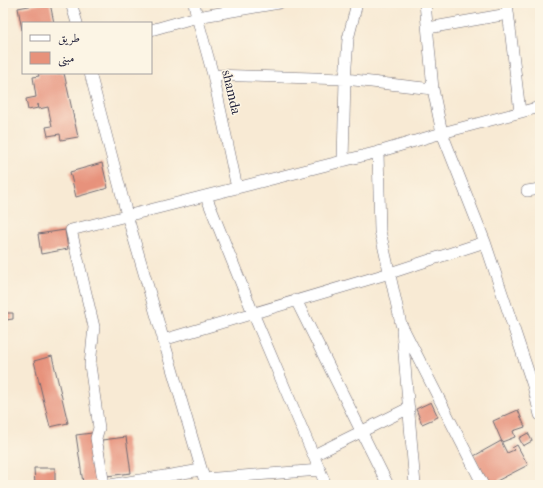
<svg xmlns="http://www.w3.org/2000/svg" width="543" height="488" font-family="'IM FELL French Canon',Amiri,serif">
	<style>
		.building { fill: #e7927b }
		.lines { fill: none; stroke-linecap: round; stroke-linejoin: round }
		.minor-casing { stroke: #6d6871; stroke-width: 12 }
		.minor { stroke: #fff; stroke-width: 11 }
		.labels { text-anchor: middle; stroke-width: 3; stroke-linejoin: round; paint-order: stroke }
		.street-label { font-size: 14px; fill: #22223b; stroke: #fcf5e5 }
	</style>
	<rect width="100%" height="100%" fill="#fcf5e5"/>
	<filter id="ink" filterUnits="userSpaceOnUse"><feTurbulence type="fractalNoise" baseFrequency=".025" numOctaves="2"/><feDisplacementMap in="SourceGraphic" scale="8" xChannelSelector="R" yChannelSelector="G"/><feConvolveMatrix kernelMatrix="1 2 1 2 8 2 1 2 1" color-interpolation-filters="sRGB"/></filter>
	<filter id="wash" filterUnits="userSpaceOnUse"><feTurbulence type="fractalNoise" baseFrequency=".012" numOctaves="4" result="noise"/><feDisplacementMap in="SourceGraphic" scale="16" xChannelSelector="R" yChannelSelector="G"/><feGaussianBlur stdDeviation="0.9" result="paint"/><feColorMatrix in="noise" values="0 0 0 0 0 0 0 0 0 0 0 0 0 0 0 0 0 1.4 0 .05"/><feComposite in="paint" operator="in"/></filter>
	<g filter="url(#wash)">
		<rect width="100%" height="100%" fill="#f8ead4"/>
		<g id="blocks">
			<!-- building -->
			<path class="building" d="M45 3H50L54 23H23L22 30 18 8Z
				M38 73H64L78 137 61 140 60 134 48 136 46 127 52 126 48 107 39 109 38 104V108L28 110 26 99 36 97 33 77 39 76Z
				M102 163 108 188 76 197 70 172Z
				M65 230 68 249 41 254 38 234Z
				M6 313H13V319L6 320Z
				M52 356 68 423 50 427 34 361Z
				M431 402 438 417 422 424 416 409Z
				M518 410 525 427 513 431 515 437 502 442 493 421Z
				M92 433 99 481 83 483 76 435Z
				M528 433 532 441 523 446 519 438Z
				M126 437 131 473 107 476 102 440Z
				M501 441 507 453 514 450 512 448 517 445 528 465 489 485 474 456Z
				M34 468H55V485H35Z"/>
		</g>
	</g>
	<g filter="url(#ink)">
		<use href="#blocks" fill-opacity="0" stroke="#6d6871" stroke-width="1"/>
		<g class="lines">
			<defs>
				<path id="minor" d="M71 3 77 23
					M194 3 197 17 213 75 237 188
					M425 3 433 89 442 133 485 242 533 386 540 415
					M507 3 520 112
					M428 28 508 14
					M151 30 197 17 279 3
					M90 73 127 215 206 485
					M213 75 345 79 433 89
					M378 152 380 231 401 324 483 485
					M343 161 345 79 348 39 357 3
					M527 191 540 189
					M206 196 253 313 326 485
					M296 300 388 485
					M402 330 415 485
					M163 340 390 273 485 242
					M314 455 409 408
					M204 479 320 470
					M104 485 96 438 99 428 90 365 94 327 71 230 378 152 442 133 540 107
					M110 485 201 470"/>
			</defs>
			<!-- minor casing -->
			<use href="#minor" class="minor-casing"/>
			<!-- minor -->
			<use href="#minor" class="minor"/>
		</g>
	</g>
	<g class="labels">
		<!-- street labels -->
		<g class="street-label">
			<text transform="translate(232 92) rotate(77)" y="5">shamda</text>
		</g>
	</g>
	<!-- margin -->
	<rect width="543" height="488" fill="none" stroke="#fcf5e5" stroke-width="16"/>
	<!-- legend -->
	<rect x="22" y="22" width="130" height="52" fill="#fcf5e5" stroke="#a5a1a1"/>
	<rect x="30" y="35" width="20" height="6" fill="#ffffff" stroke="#a5a1a1"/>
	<text x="58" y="42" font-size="12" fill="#22223b">طريق</text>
	<rect x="30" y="52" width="20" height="12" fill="#e7927b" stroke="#a5a1a1"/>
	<text x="58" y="62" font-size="12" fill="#22223b">مبنى</text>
</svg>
